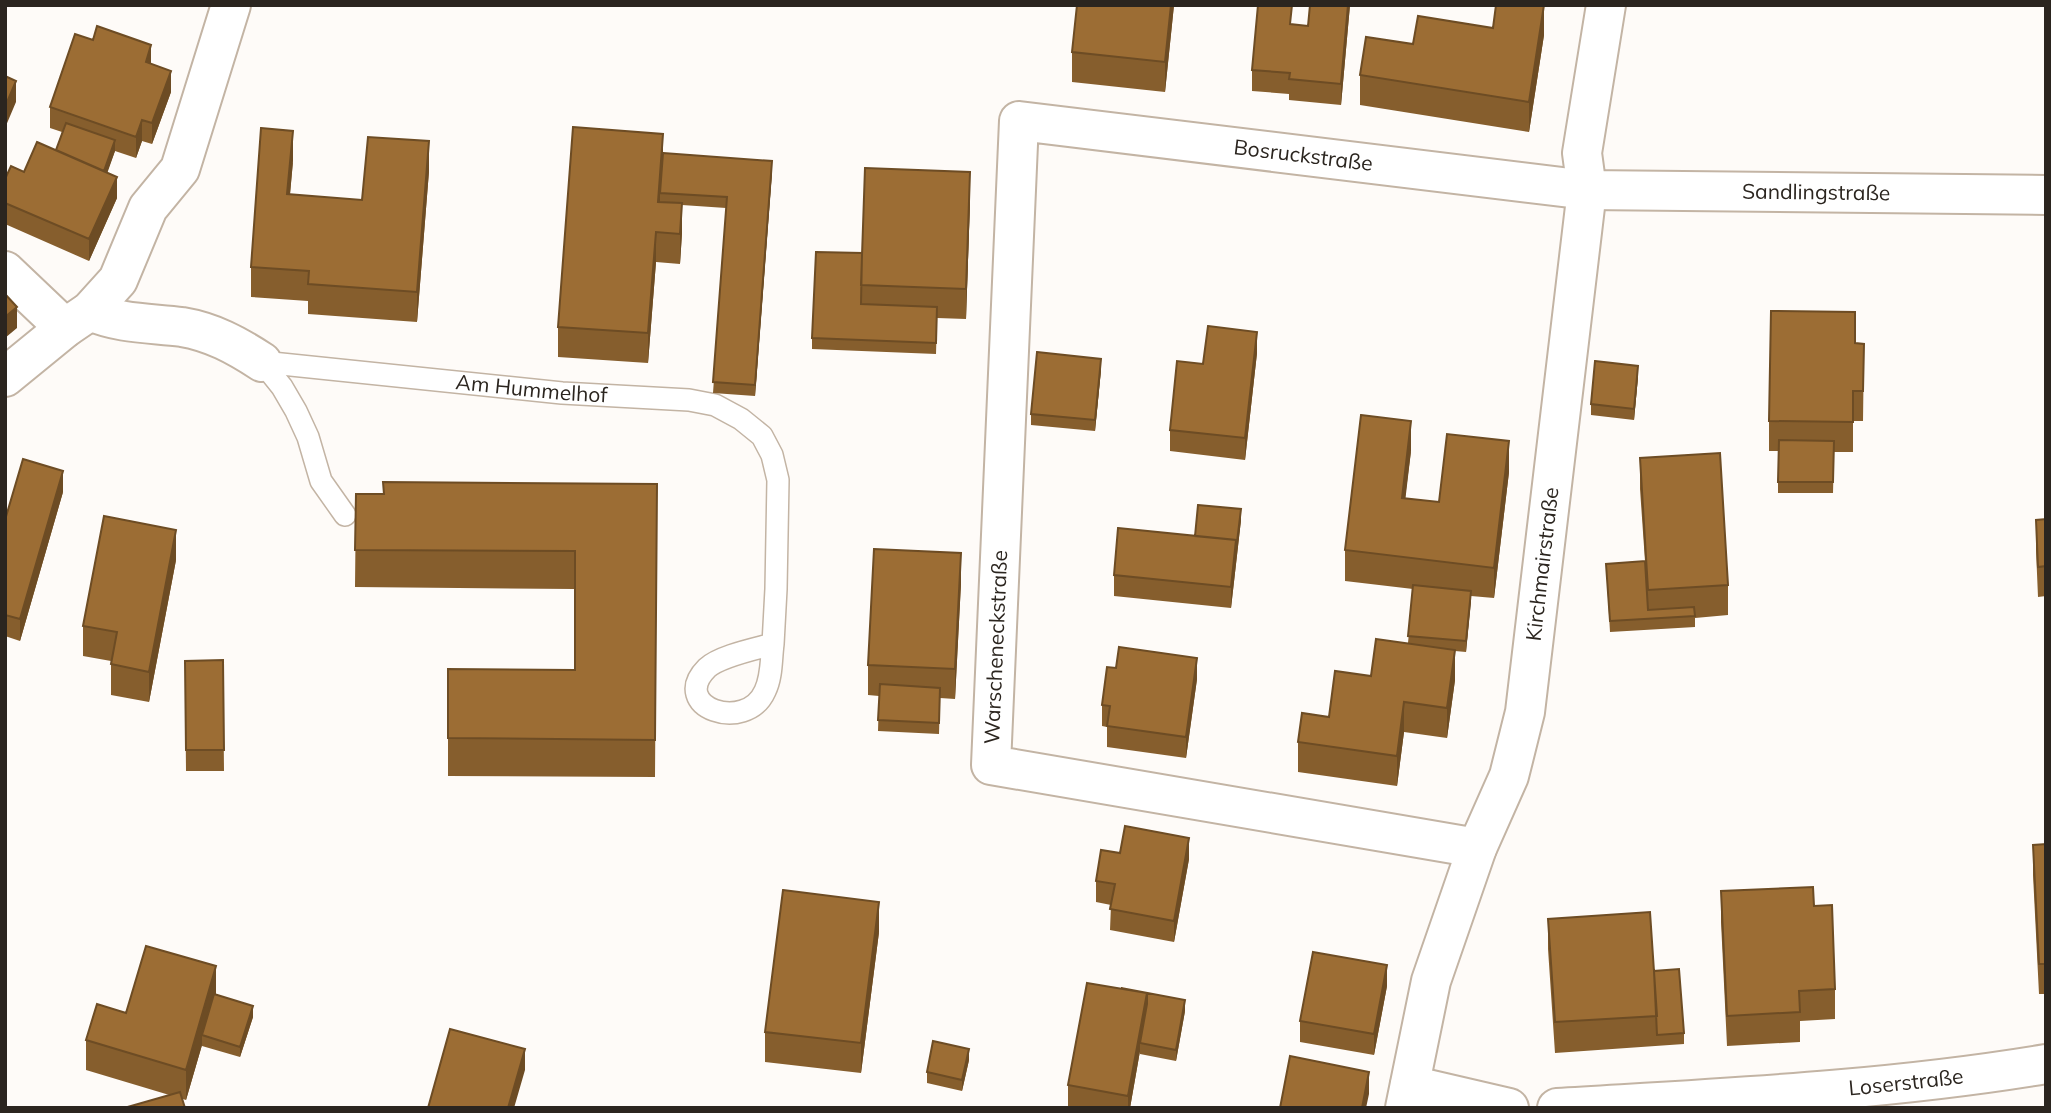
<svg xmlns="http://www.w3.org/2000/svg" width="2051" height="1113" font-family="Mulish,sans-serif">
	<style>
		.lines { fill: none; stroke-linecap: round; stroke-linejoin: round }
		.service-casing { stroke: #c3b4a4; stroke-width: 24 }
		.minor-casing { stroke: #c3b4a4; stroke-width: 42 }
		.service { stroke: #fff; stroke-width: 21 }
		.minor { stroke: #fff; stroke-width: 38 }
		.wall { fill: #865e2d }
		.shaded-wall { fill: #6d4c24 }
		.building { fill: #9c6d34; stroke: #6d4c24; stroke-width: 2 }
		.labels { text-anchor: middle; stroke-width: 7; stroke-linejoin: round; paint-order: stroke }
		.street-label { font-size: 21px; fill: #2b251f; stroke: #fff }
	</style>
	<rect width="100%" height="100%" fill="#fefbf8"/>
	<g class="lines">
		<defs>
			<g id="service">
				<path id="s1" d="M262 362 562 393 689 400 715 405 741 419 762 436 772 455 778 480 776 589 773 644C755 649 720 656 707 668 668 707 746 734 765 691 772 677 771 659 773 644"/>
				<path d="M262 362 282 387 296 411 308 437 321 481 345 515"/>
			</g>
			<g id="minor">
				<path d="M5 271 65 328"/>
				<path d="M90 311C120 324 150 323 182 327 212 332 236 345 262 362"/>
				<path d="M5 377 65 328 90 311 118 280 148 208 180 169 231 5"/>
				<path id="s2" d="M1477 848 991 765 1019 121 1587 190 2046 195"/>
				<path d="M1410 1085 1509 1108"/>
				<path id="s3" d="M1405 1108 1431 981 1477 848 1509 776 1525 712 1587 190 1582 153 1606 5"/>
				<path id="s4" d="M1557 1108C1720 1098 1884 1091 2046 1064"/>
			</g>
		</defs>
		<!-- service casing -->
		<use href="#service" class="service-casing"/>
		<!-- minor casing -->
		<use href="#minor" class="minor-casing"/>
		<!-- service -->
		<use href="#service" class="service"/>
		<!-- minor -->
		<use href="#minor" class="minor"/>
	</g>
	<!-- wall -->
	<path class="wall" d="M1077 5H1174L1165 92 1072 82V52Z
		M1350 5 1341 105 1289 100V94L1252 91V70L1292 25 1308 26Z
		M1493 28 1544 35 1529 132 1360 105V75L1413 44Z
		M151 64 171 92 152 144 142 141 136 158 115 151 107 172 117 198 89 261 5 224V179L24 172 56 150 62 132 50 128V107Z
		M663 153 772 172 755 396 713 393 726 208 682 205V233L680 264 656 262 648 363 558 357V327Z
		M293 161 290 195 362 200 429 171 417 322 308 314V301L251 297V267Z
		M970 202 966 319 937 318 936 354 812 349V338L862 253Z
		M1855 343 1864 344 1863 421H1853V452H1834L1833 493H1778V451H1769V421Z
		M1257 353 1245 460 1170 451V430L1203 364Z
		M1101 370 1095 431 1031 425V414Z
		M1638 377 1634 420 1591 415V404Z
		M1411 451 1405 498 1439 502 1509 472 1494 598 1471 596 1466 652 1455 651V680L1447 738 1404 732 1397 786 1298 772V742L1329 717 1371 676 1408 643 1413 589 1345 581V550Z
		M1640 458 1728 585V615L1695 618V627L1610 632 1606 564 1645 561 1640 489Z
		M657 484 655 777 448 776V669L575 670V589L355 587 356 494H383Z
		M63 492 20 641 5 636V520Z
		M2046 519V596L2038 597 2036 550V520Z
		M1241 520 1231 608 1114 596V575L1195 536Z
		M176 560 149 702 111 695V661L83 656V626Z
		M961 583 955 699 940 698 939 734 878 731 879 696 868 695V665Z
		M223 660 224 771H186L185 661Z
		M1197 679 1186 758 1107 747V727L1102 726V705Z
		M2046 844V994H2039L2033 875V845Z
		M1120 853 1189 859 1174 942 1110 930 1111 905 1096 902V881Z
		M1721 891 1814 906 1835 989V1019L1800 1021V1042L1727 1046 1721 922Z
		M1548 919 1654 971 1684 1033V1044L1555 1053 1548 949Z
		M879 932 861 1073 765 1062V1032Z
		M1387 986 1374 1055 1300 1042V1021Z
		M216 995 253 1017 240 1057 202 1046V1045L186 1100 86 1070V1040L126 1013Z
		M1185 1011 1176 1061 1140 1054V1051L1130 1108H1076L1068 1106V1085Z
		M969 1060 962 1091 927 1083V1072Z"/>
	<!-- shaded-wall -->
	<path class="shaded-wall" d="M1171 5H1174L1165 92V62Z
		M1348 5H1350L1341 105V84Z
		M1544 5V35L1529 132V102Z
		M151 45V66L146 62Z
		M171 71V92L152 144V123Z
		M16 81V102L5 128V107Z
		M142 120V141L136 158V137Z
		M293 131V161L287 225V194Z
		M663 134V164L660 193V204L658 202Z
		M115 140V151L101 191V180Z
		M429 141V171L417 322V292Z
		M772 161V172L755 396V385Z
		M970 172V202L966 319V289Z
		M117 177V198L89 261V239Z
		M682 203V233L680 264V234Z
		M656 232V262L648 363V333Z
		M17 307V328L5 338V317Z
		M1257 332V353L1245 460V438Z
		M1101 359V370L1095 431V420Z
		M1638 366V377L1634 420V409Z
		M1411 421V451L1402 528V498Z
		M1509 441V472L1494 598V568Z
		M63 471V492L20 641V619Z
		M1241 509V520L1231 608V587L1236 540Z
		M176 530V560L149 702V672Z
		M961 553V583L955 699V669Z
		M1471 591V602L1466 652V641Z
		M1455 650V680L1447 738V708Z
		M1197 658V679L1186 758V737Z
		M1404 702V732L1397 786V756Z
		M1189 838V859L1174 942V921Z
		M879 902V932L861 1073V1043Z
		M1387 965V986L1374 1055V1034Z
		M216 966V996L202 1035V1045L186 1100V1070Z
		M1147 993V1015L1140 1043V1051L1130 1108H1128V1096Z
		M1185 1000V1011L1176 1061V1050Z
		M253 1006V1017L240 1057V1047Z
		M525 1049V1070L514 1108H508Z
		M969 1049V1060L962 1091V1080Z
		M1369 1072V1094L1366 1108H1362Z"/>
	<!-- building -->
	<path class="building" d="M1077 5H1171L1165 62 1072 52Z
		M1258 5H1292L1290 24 1308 26 1310 5H1348L1341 84 1289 79 1290 73 1252 70Z
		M1496 5H1544L1529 102 1360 75 1366 37 1413 44 1418 16 1493 28Z
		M97 26 151 45 146 62 171 71 152 123 142 120 136 137 50 107 75 34 93 40Z
		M5 76 16 81 5 107Z
		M66 123 115 140 104 171 56 150Z
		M573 127 663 134 658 202 682 203 680 234 656 232 648 333 558 327Z
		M261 128 293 131 287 194 362 200 368 137 429 141 417 292 308 284 309 271 251 267Z
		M37 142 117 177 89 239 5 203V179L11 166 24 172Z
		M663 153 772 161 755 385 713 382 727 197 660 193Z
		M865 168 970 172 966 289 861 285Z
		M816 252 862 253 861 304 937 307 936 343 812 338Z
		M5 294 17 307 5 317Z
		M1771 311 1855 312V343L1864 344 1863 391H1853V422L1769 421Z
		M1208 326 1257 332 1245 438 1170 430 1177 361 1203 364Z
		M1037 352 1101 359 1095 420 1031 414Z
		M1595 361 1638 366 1634 409 1591 404Z
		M1361 415 1411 421 1402 498 1439 502 1447 434 1509 441 1494 568 1345 550Z
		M1779 440 1834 441 1833 482H1778Z
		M1720 453 1728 585 1648 590 1640 458Z
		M23 459 63 471 20 619 5 615V520Z
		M383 482 657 484 655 740 448 738V669L575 670V551L355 550 356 494H384Z
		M1198 505 1241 509 1236 550V540L1195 536Z
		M104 516 176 530 149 672 111 664 117 632 83 626Z
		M2046 519V566L2038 567 2036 520Z
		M1118 528 1236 540 1231 587 1114 575Z
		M874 549 961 553 955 669 868 665Z
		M1645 561 1648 610 1694 607 1695 616 1610 621 1606 564Z
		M1413 585 1471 591 1466 641 1408 636Z
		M1376 639 1455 650 1447 708 1404 702 1397 756 1298 742 1302 713 1329 717 1335 671 1371 676Z
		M1119 647 1197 658 1186 737 1107 726 1110 706 1102 705 1107 667 1116 668Z
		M223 660 224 750H186L185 661Z
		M880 684 940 688 939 723 878 720Z
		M1125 826 1189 838 1174 921 1110 909 1115 884 1096 881 1101 850 1120 853Z
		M2046 844V964H2039L2033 845Z
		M1813 887 1814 906 1832 905 1835 989 1799 991 1800 1012 1727 1016 1721 891Z
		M783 890 879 902 861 1043 765 1032Z
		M1650 912 1657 1016 1555 1022 1548 919Z
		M146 946 216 966 186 1070 86 1040 97 1004 126 1013Z
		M1313 952 1387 965 1374 1034 1300 1021Z
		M1679 969 1684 1033 1657 1035 1654 971Z
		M1087 983 1147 993 1128 1096 1068 1085Z
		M1121 988 1185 1000 1176 1050 1140 1043 1147 1004V993Z
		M214 994 253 1006 240 1047 202 1035Z
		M450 1029 525 1049 508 1108H428Z
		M933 1041 969 1049 962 1080 927 1072Z
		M1290 1056 1369 1072 1362 1108H1280Z
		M180 1092 185 1108H124Z"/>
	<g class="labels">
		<!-- street labels -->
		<g class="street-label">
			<text dy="7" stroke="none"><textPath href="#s2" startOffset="1424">Bosruckstraße</textPath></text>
			<text dy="7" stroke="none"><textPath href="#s2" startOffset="1939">Sandlingstraße</textPath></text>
			<text dy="7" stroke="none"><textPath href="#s1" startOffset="271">Am Hummelhof</textPath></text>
			<text dy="7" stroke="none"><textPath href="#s3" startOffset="564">Kirchmairstraße</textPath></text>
			<text dy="7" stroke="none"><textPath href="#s2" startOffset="611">Warscheneckstraße</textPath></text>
			<text dy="7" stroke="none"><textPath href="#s4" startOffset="350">Loserstraße</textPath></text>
		</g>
	</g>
	<!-- border -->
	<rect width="2051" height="1113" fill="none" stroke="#2b251f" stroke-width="14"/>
</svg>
